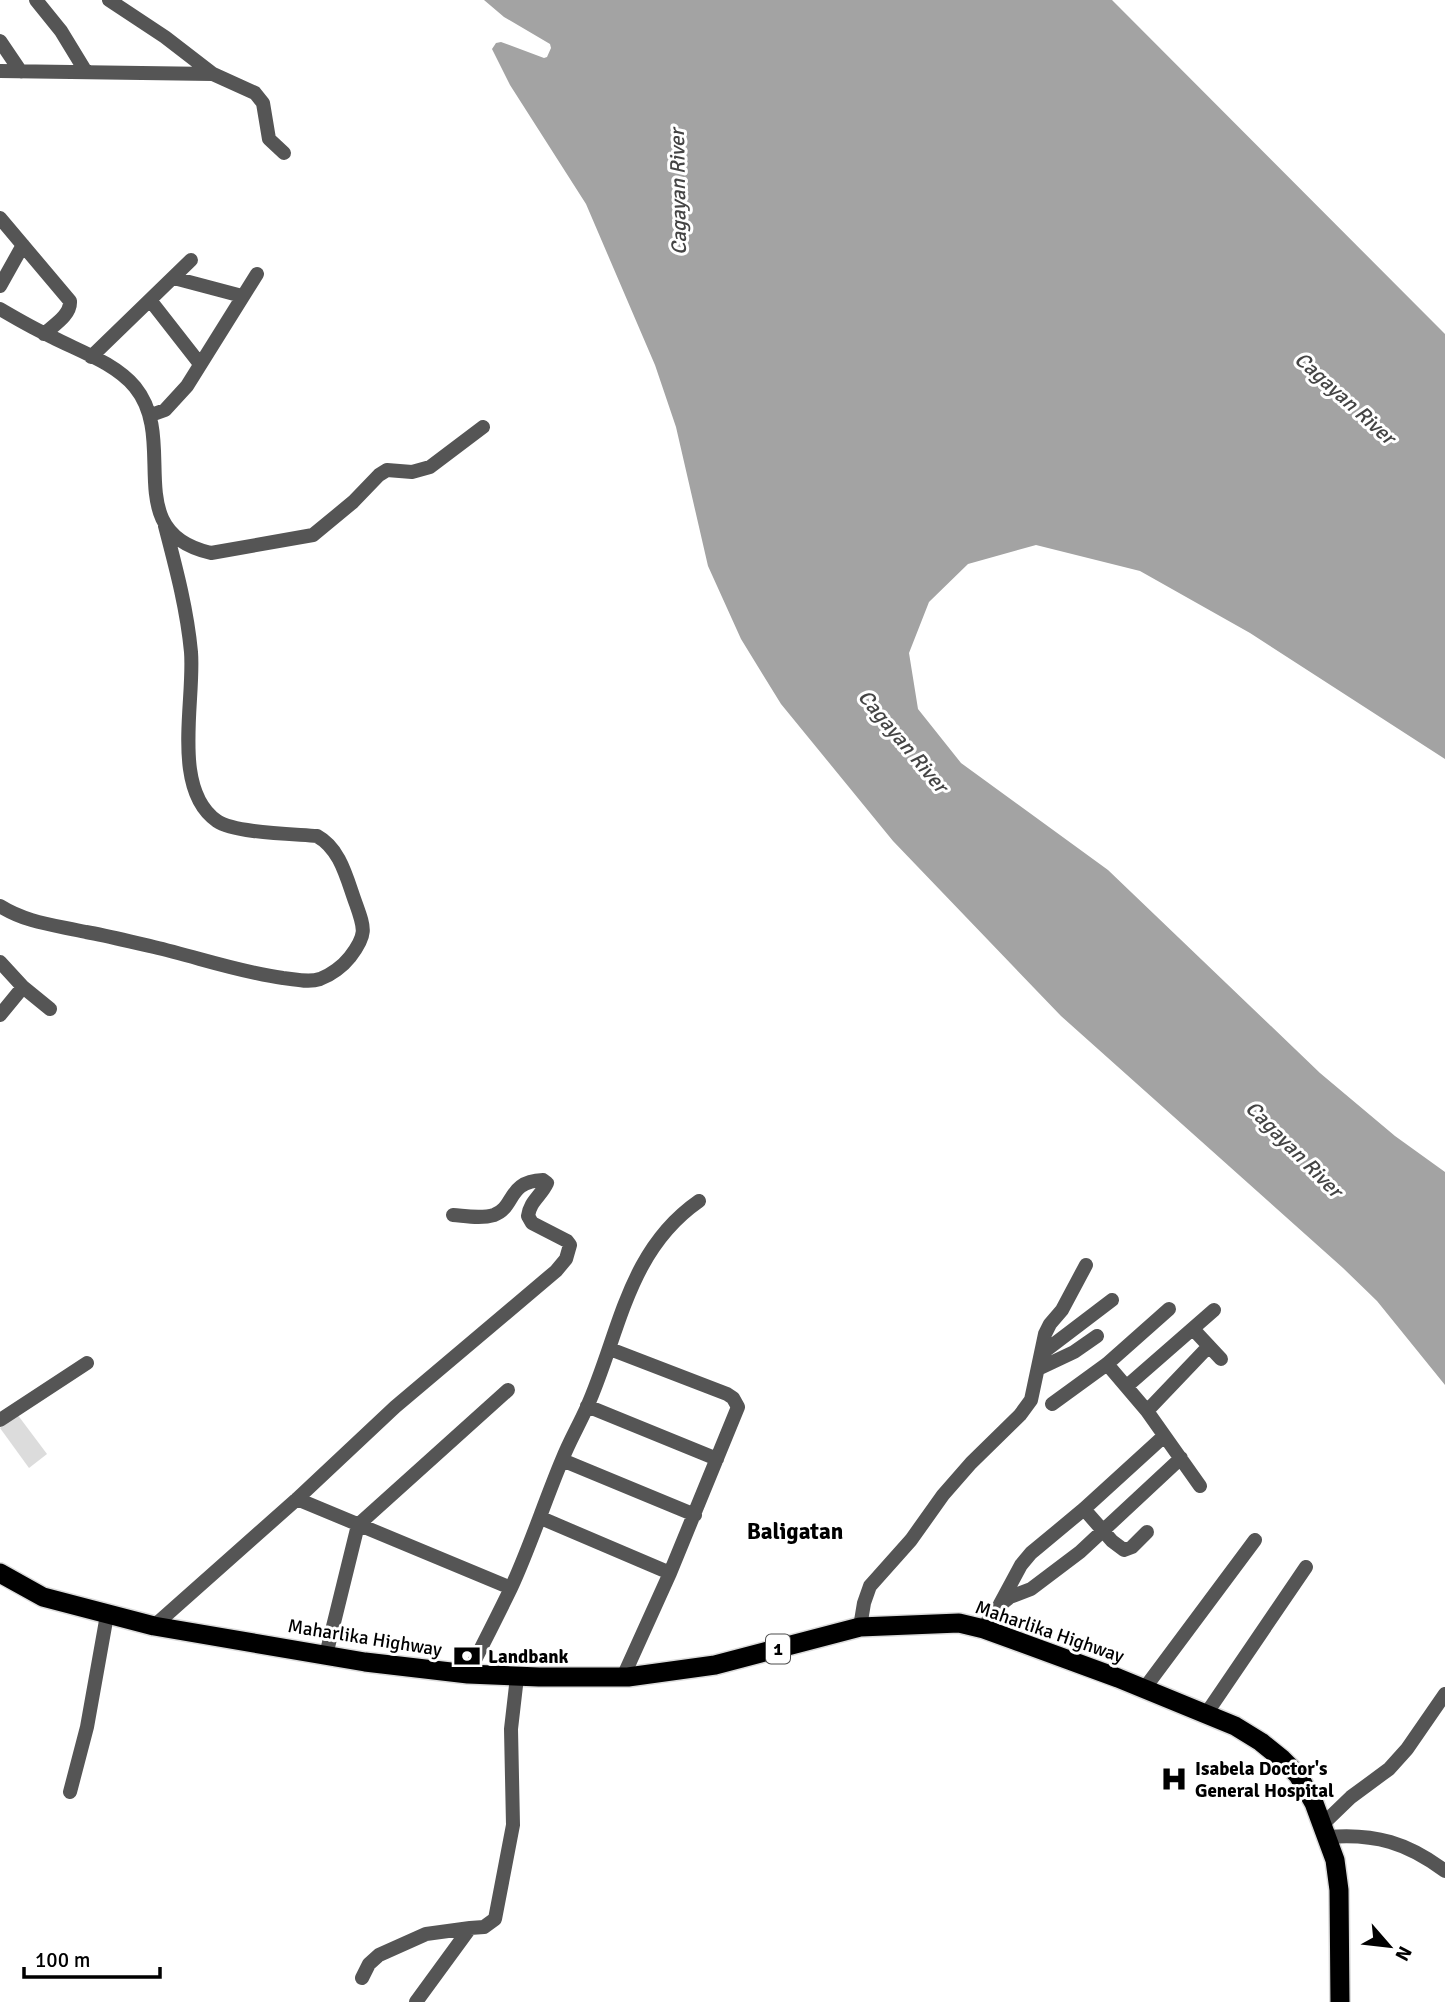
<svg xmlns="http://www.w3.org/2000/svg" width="1445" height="2002" font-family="Signika,sans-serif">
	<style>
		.green { fill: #dcdcdc }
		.water { fill: #a3a3a3 }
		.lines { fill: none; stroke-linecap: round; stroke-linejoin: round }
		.highway-casing { stroke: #dbdbdb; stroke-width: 22 }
		.minor { stroke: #555; stroke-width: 14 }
		.highway { stroke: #000; stroke-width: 19 }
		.labels { text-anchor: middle; stroke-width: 6; stroke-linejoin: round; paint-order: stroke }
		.shield { fill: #fff; stroke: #4c4c4c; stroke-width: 2 }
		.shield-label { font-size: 18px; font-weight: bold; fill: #000 }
		.street-label { font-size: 19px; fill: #000; stroke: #fff }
		.poi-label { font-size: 19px; font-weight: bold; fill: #000; stroke: #fff; text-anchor: start }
		.water-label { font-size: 21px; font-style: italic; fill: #444; stroke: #fff }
		.quarter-label { font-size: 23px; font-weight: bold; fill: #000; stroke: #fff }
	</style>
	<rect width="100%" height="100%" fill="#fff"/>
	<!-- green -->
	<path class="green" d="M17 1414 47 1454 29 1468 0 1428Z"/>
	<!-- water -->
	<path class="water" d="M484 0H1112L1445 334V759L1250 633 1140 571 1036 545 968 564 929 602 909 653 918 709 961 763 1108 870 1320 1073 1395 1136 1445 1172V1385L1377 1301 1343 1268 1061 1016 893 841 781 704 741 639 708 566 676 427 655 365 586 204 510 85 492 49 496 43 501 42 544 58 547 57 551 48 550 44 504 17Z"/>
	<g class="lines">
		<defs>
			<path id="highway" d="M0 1573 43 1597 154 1626 365 1662 468 1674 539 1677H628L715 1665 860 1627 959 1623 984 1629 1118 1678 1235 1726 1261 1742 1282 1759 1298 1775 1314 1803 1335 1860 1339 1890 1340 2002"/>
		</defs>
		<!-- highway casing -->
		<use href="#highway" class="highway-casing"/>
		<!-- minor -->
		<path class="minor" d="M36 0 61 31 86 72
			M109 0 165 37 213 74 255 93 263 103 269 139 284 153
			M0 41 21 72
			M0 71 213 74
			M0 218 70 301C71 315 54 325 44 334
			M174 278 242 296
			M0 286 23 245
			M150 300 200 364
			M0 309C17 319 34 329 52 337 79 351 115 363 135 387 180 442 118 532 211 553L313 535 353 502 379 475 387 470 412 472 430 467 483 427
			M91 357 191 260
			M151 415 165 410 187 386 257 274
			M0 906C27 923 55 925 86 932 109 936 131 942 154 947 197 957 239 972 283 978 295 979 308 983 320 979 331 975 343 966 350 957 367 935 365 929 356 904 347 880 341 849 317 836 294 834 234 833 217 821 171 789 195 701 191 652 187 609 176 568 165 526
			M0 962 23 987 50 1009
			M0 1015 23 987
			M1193 1329 1221 1359
			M610 1349 727 1394 733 1398 738 1407 670 1573 623 1677
			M1041 1354 1112 1300
			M1107 1364 1147 1411 1200 1486
			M1038 1369 1074 1352 1097 1336
			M1127 1386 1214 1310
			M1052 1404 1107 1364 1169 1309
			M587 1406 717 1459
			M1147 1411 1209 1346
			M0 1420 87 1363
			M562 1460 695 1515
			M297 1499 511 1588
			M1084 1509 1112 1541 1124 1550 1132 1547 1147 1532
			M541 1518 670 1573
			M1000 1604 1021 1565 1031 1553 1084 1509 1163 1437
			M154 1626 297 1499 395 1407 556 1271 566 1259 570 1245 567 1241 532 1223 528 1216C530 1201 541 1196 547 1183L543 1180C507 1181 515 1208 494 1215 481 1219 466 1216 453 1215
			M860 1627 864 1603 870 1586 911 1540 943 1495 971 1463 1020 1415 1031 1400 1045 1334 1050 1324 1062 1310 1086 1265
			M984 1629 990 1617 1000 1605 1010 1597 1031 1589 1080 1552 1181 1458
			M326 1655 358 1525 508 1390
			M468 1674C482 1646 497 1617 511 1588 530 1547 544 1503 562 1460 569 1442 579 1425 587 1407 620 1333 627 1251 699 1201
			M1144 1689 1255 1540
			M1206 1714 1306 1567
			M70 1792 87 1727 107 1615
			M1323 1824 1351 1797 1389 1769 1407 1749 1445 1694
			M1328 1837C1375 1833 1408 1843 1445 1871
			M362 1978 369 1964 379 1955 426 1934 470 1928
			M416 2002 470 1928 484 1927 495 1919 513 1825 511 1729 517 1677"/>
		<!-- highway -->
		<use href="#highway" class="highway"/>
	</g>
	<!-- icons -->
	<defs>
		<symbol id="bank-bare" viewBox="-9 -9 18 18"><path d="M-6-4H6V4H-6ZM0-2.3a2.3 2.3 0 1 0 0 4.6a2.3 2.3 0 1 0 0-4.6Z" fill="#000" stroke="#fff" stroke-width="2.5" paint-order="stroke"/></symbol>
		<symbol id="hospital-bare" viewBox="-9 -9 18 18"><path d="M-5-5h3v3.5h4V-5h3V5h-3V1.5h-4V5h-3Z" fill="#000" stroke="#fff" stroke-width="2.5" paint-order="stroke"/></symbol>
	</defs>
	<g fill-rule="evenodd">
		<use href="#bank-bare" x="448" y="1637" width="38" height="38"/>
		<use href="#hospital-bare" x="1155" y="1760" width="38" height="38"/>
	</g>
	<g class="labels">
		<!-- shield labels -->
		<rect class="shield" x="766" y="1634.5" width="24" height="29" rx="5"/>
		<g class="shield-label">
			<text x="778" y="1655">1</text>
		</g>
		<!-- street labels -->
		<g class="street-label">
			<text transform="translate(1050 1631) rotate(19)" y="7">Maharlika Highway</text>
			<text transform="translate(365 1637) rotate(9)" y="7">Maharlika Highway</text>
		</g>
		<!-- poi labels -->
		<g class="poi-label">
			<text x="488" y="1663">Landbank</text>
			<text x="1195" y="1775">Isabela Doctor's<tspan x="1195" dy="22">General Hospital</tspan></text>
		</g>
		<!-- water labels -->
		<g class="water-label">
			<text transform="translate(678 192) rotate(-91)" y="7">Cagayan River</text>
			<text transform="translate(1345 398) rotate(42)" y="7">Cagayan River</text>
			<text transform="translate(903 741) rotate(50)" y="7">Cagayan River</text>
			<text transform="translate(1294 1149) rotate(45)" y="7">Cagayan River</text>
		</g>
		<!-- quarter labels -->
		<g class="quarter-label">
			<text x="795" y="1539">Baligatan</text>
		</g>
	</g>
	<!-- north arrow -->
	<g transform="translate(1389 1946) rotate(118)" stroke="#ffffff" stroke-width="5" paint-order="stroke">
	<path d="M0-5L12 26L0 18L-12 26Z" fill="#000000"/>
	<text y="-10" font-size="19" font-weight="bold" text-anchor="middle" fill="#000000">N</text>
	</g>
	<!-- scale -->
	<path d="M24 1967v10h136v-10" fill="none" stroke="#000000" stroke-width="3.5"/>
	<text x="35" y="1967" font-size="21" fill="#000000" stroke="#ffffff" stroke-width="5" paint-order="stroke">100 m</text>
</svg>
